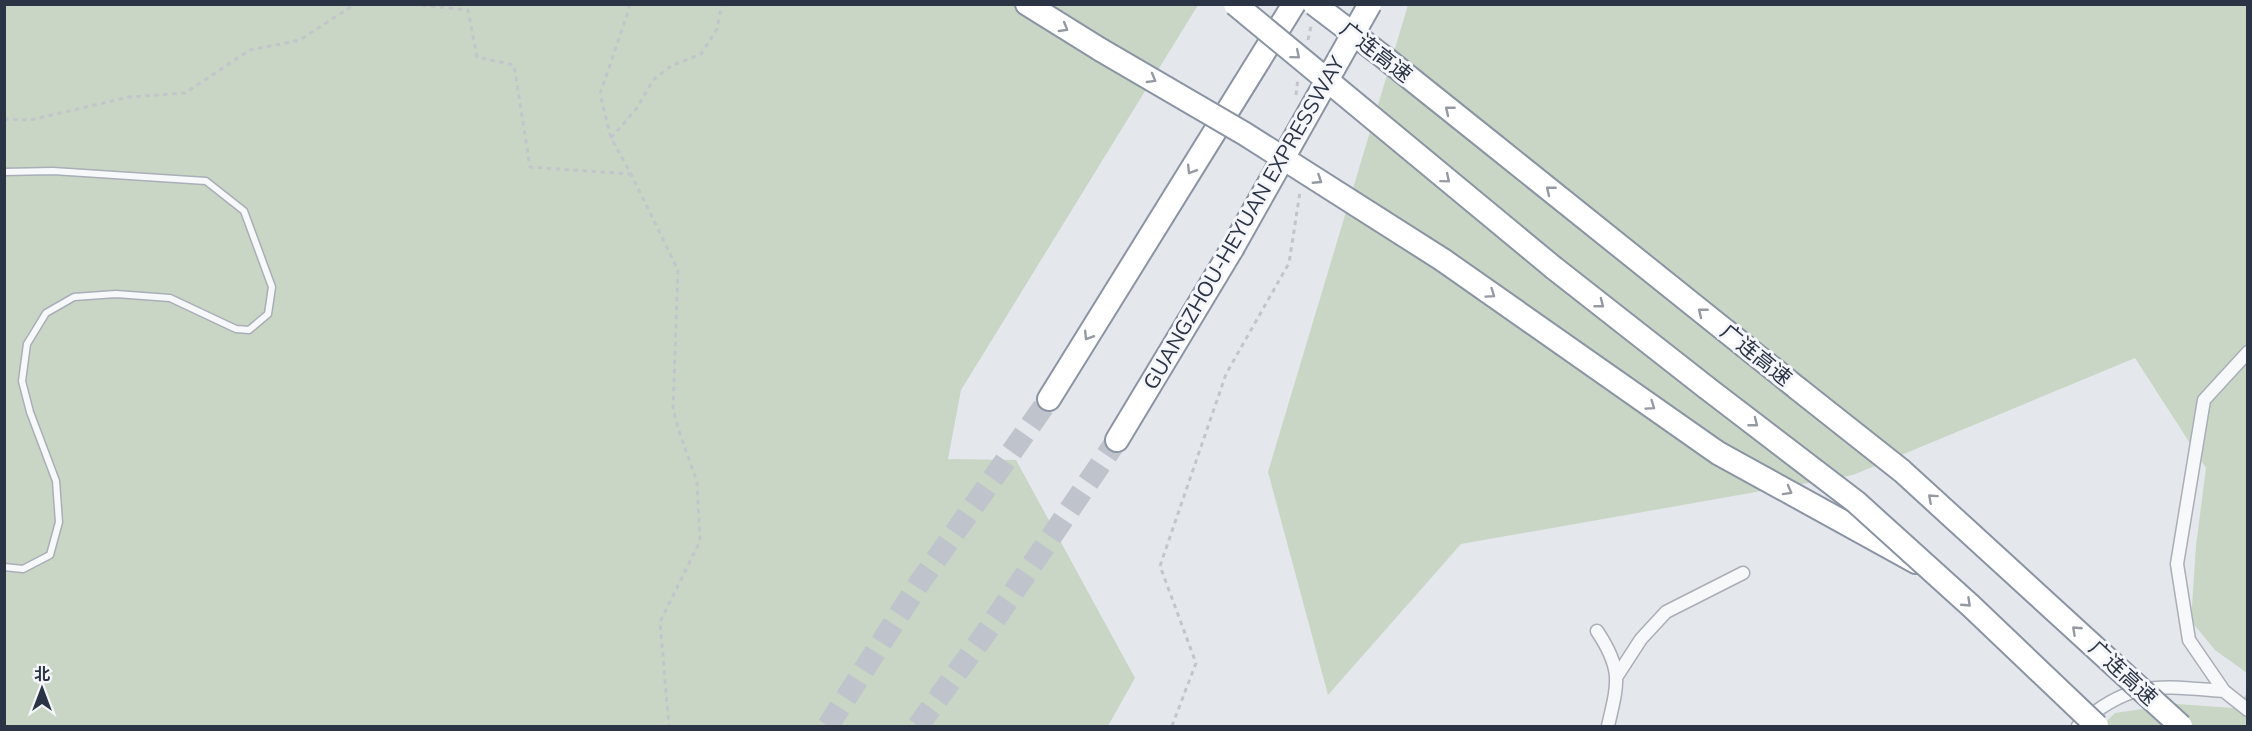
<svg xmlns="http://www.w3.org/2000/svg" width="2252" height="731" font-family="Mulish,'Noto Sans SC',sans-serif">
	<style>
		.green { fill: #c9d6c5 }
		.lines { fill: none; stroke-linecap: round; stroke-linejoin: round }
		.highway-tunnel { stroke: #bfc3cb; stroke-width: 22; stroke-dasharray: 22 11; stroke-linecap: butt }
		.lane-casing { stroke: #a9aeb7; stroke-width: 9 }
		.street-casing { stroke: #a9aeb7; stroke-width: 15 }
		.highway-casing { stroke: #8b94a3; stroke-width: 26 }
		.path { stroke: #c2c5cb; stroke-width: 3; stroke-dasharray: 4.5 4.5; stroke-linecap: butt }
		.lane { stroke: #f7f8fa; stroke-width: 6 }
		.street { stroke: #f7f8fa; stroke-width: 12 }
		.highway { stroke: #fff; stroke-width: 22 }
		.highway-bridge-casing { stroke: #8b94a3; stroke-width: 26; stroke-linecap: butt }
		.highway-bridge { stroke: #fff; stroke-width: 22 }
		.oneway { stroke: #959aa2 }
		.labels { text-anchor: middle; stroke-width: 6; stroke-linejoin: round; paint-order: stroke }
		.street-label { font-size: 21px; fill: #2b3445; stroke: #f4f6f9 }
	</style>
	<rect width="100%" height="100%" fill="#e4e7ec"/>
	<!-- green -->
	<path class="green" d="M4 5H1198L961 390 948 459 1016 460 1135 678 1108 726H5Z
		M1408 5H2247V673L2215 650 2191 621 2196 546 2206 468 2135 358 1853 475 1461 544 1328 695 1268 472Z
		M2247 694V726H2102L2115 713 2177 704 2233 708Z"/>
	<g class="lines">
		<!-- highway-tunnel -->
		<path class="highway-tunnel" d="M828 726 920 582 1049 399
			M918 726 985 634 1117 440"/>
		<defs>
			<path id="lane" d="M4 172 53 171 206 181 244 211 272 287 268 314 249 330 236 329 170 298 116 294 74 297 46 313 27 344 22 381 30 412 56 481 59 522 50 555 23 569 4 567"/>
			<path id="street" d="M2248 352 2204 400 2177 564 2189 640 2224 691 2248 710
				M1597 631C1623 670 1618 683 1608 726
				M1617 676 1641 639 1666 612 1743 573
				M2078 726C2130 679 2159 686 2224 691"/>
			<path id="highway" d="M1027 4 1101 50
				M1495 146 1797 388
				M1443 260 1718 453 1916 562
				M1554 268 1707 388
				M1049 399 1294 4
				M1117 440 1232 249"/>
		</defs>
		<!-- lane casing -->
		<use href="#lane" class="lane-casing"/>
		<!-- street casing -->
		<use href="#street" class="street-casing"/>
		<!-- highway casing -->
		<use href="#highway" class="highway-casing"/>
		<!-- path -->
		<path class="path" d="M413 4 468 10 477 57 514 65 530 167 631 174
			M629 4V9L600 94 611 138 631 174 678 270 673 409 680 434 697 482 700 541 660 622 669 726
			M1308 40 1311 26
			M1296 95 1298 78
			M4 119 30 120 129 97 185 93 250 50 300 40 355 4
			M611 138 637 108 653 80 671 66 701 54 717 29 722 4
			M1172 726 1196 663 1160 566 1226 374 1289 263 1300 192"/>
		<!-- lane -->
		<use href="#lane" class="lane"/>
		<!-- street -->
		<use href="#street" class="street"/>
		<!-- highway -->
		<use href="#highway" class="highway"/>
		<defs>
			<path id="highway-bridge" d="M1235 4 1554 268
				M1314 4 1385 58 1495 146
				M1101 50 1245 134 1443 260
				M1232 249 1370 4
				M1707 388 1856 502 1971 606 2097 726
				M1797 388 1902 471 2181 726"/>
		</defs>
		<!-- highway-bridge casing -->
		<use href="#highway-bridge" class="highway-bridge-casing"/>
		<!-- highway-bridge -->
		<use href="#highway-bridge" class="highway-bridge"/>
	</g>
	<!-- one-way arrows -->
	<defs><path id="oneway-chevron" d="M-2-3.5L2.5 0L-2 3.5" fill="none" stroke-width="1.6" stroke-linecap="round" stroke-linejoin="round" transform="scale(1.5)"/></defs>
	<g class="oneway">
		<use href="#oneway-chevron" transform="translate(1064 28) rotate(31)"/>
		<use href="#oneway-chevron" transform="translate(1296 55) rotate(40)"/>
		<use href="#oneway-chevron" transform="translate(1152 79) rotate(30)"/>
		<use href="#oneway-chevron" transform="translate(1449 110) rotate(-141)"/>
		<use href="#oneway-chevron" transform="translate(1191 170) rotate(122)"/>
		<use href="#oneway-chevron" transform="translate(1446 179) rotate(40)"/>
		<use href="#oneway-chevron" transform="translate(1318 180) rotate(33)"/>
		<use href="#oneway-chevron" transform="translate(1550 190) rotate(-141)"/>
		<use href="#oneway-chevron" transform="translate(1491 294) rotate(35)"/>
		<use href="#oneway-chevron" transform="translate(1600 304) rotate(38)"/>
		<use href="#oneway-chevron" transform="translate(1702 312) rotate(-141)"/>
		<use href="#oneway-chevron" transform="translate(1088 336) rotate(122)"/>
		<use href="#oneway-chevron" transform="translate(1651 406) rotate(35)"/>
		<use href="#oneway-chevron" transform="translate(1754 423) rotate(38)"/>
		<use href="#oneway-chevron" transform="translate(1788 491) rotate(29)"/>
		<use href="#oneway-chevron" transform="translate(1932 498) rotate(-138)"/>
		<use href="#oneway-chevron" transform="translate(1967 603) rotate(43)"/>
		<use href="#oneway-chevron" transform="translate(2076 630) rotate(-137)"/>
	</g>
	<g class="labels">
		<!-- street labels -->
		<g class="street-label">
			<text transform="translate(1376 52) rotate(38)" y="7">广连高速</text>
			<text transform="translate(1244 223) rotate(-60)" y="7">GUANGZHOU-HEYUAN EXPRESSWAY</text>
			<text transform="translate(1756 355) rotate(39)" y="7">广连高速</text>
			<text transform="translate(2123 673) rotate(43)" y="7">广连高速</text>
		</g>
	</g>
	<!-- border -->
	<rect width="2252" height="731" fill="none" stroke="#2b3445" stroke-width="12"/>
	<!-- north arrow -->
	<g transform="translate(42 689)" stroke="#f4f6f9" stroke-width="4.5" paint-order="stroke">
	<path d="M0-4.5L10 22L0 15L-10 22Z" fill="#2b3445"/>
	<text y="-9" font-size="16" font-weight="bold" text-anchor="middle" fill="#2b3445">北</text>
	</g>
</svg>
